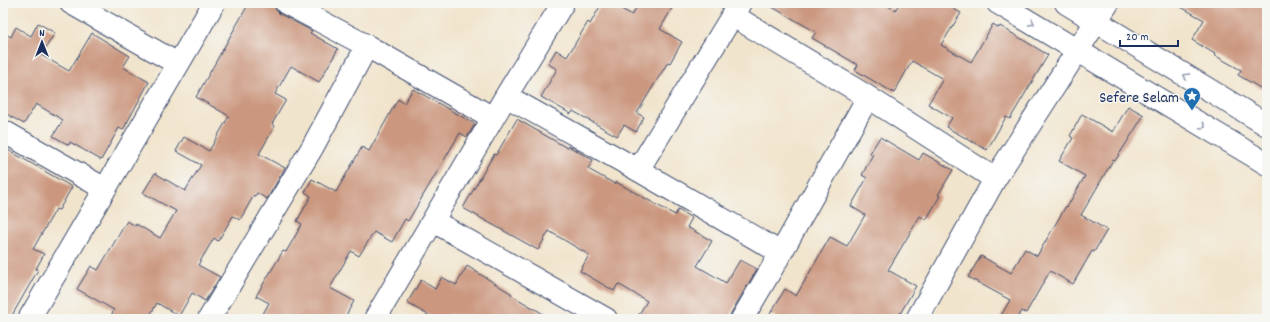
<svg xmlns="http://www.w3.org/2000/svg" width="1270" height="322" font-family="Dekko,sans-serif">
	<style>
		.building { fill: #cb977f }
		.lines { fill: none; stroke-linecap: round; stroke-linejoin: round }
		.minor-casing { stroke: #3b4a6e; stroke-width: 24 }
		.major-casing { stroke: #3b4a6e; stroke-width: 24 }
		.minor { stroke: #fff; stroke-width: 22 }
		.major { stroke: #fff; stroke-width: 22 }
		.oneway { stroke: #8d97ae }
		.labels { text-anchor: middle; stroke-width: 3; stroke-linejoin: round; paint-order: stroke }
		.poi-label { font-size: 16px; fill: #1b2f5e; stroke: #f6f6f2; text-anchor: end }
	</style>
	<rect width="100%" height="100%" fill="#f6f6f2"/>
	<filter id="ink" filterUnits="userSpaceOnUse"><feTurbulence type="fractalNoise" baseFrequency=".025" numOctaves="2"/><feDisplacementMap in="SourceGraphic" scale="8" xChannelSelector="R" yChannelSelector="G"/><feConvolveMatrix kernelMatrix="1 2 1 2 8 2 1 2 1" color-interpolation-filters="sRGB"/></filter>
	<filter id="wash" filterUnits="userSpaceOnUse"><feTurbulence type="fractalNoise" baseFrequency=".012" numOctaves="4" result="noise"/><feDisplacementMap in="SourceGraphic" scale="16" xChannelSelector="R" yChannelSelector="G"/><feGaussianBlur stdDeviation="0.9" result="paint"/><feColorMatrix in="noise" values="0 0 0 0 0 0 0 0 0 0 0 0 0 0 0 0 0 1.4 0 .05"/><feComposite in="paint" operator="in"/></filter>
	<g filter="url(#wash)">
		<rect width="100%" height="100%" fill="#f1e4cc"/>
		<g id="blocks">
			<!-- building -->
			<path class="building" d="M249 3H270L274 5 276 10 280 14 312 31 310 33 338 49 319 82 291 66 275 94 286 100 272 124 275 126 259 154 285 168 267 199 257 193 255 196 254 195 240 220 233 216 218 241 214 238 198 265 220 277 205 301 192 293 179 316 157 303 148 319H109L114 310 77 289 91 266 98 270 127 221 136 226V224L160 238 176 211 143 193 155 173 185 191 201 165 176 151 184 137 209 151 229 116 196 97Z
				M602 3H611L632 15 639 3H675L660 29 682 42 670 63 668 62 637 113 644 117 636 132 624 125 617 136 573 111 571 114 541 97 557 69 548 64 556 50 567 57 588 22 590 24Z
				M765 3H883L895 10 900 3H943L961 13 941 45 971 62 993 24 999 28 1000 26 1048 55 1010 119 1006 117 987 150 946 127 952 118 928 104 943 79 912 61 894 93 855 70 858 65 812 38 816 32Z
				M1174 3H1267V92L1238 75 1241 70 1214 55 1215 54 1192 40 1204 20Z
				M38 23 55 33 41 55 69 71 92 33 130 56 123 67 149 82 123 130 119 128 101 160 70 142 69 145 53 136 63 120 36 104 24 124 3 112V33L11 37 16 27 31 36Z
				M413 89 475 124 467 137 460 133 408 221 405 219 392 242 374 232 359 256 351 251 330 288 354 301 344 319H260L269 303 256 296 283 251 286 252 302 224 297 221 311 196 305 192 312 179 336 192 362 147 369 151 398 99 404 103Z
				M1128 106 1144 115 1115 161 1113 160 1081 215 1107 230 1094 252 1092 251 1073 284 1050 271 1026 313 1022 311 1017 319H999L1010 300 968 277 981 256 1011 273 1025 249 1037 256 1066 206 1067 207 1085 176 1059 161 1073 138 1070 136 1082 114 1113 132Z
				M517 119 567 148 568 146 593 160 588 169 615 184 616 182 675 215 678 210 692 218 687 227 712 241 697 266 726 283 740 260 757 269 731 313 730 319H636L647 301 618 284 614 291 580 271 589 255 549 231 538 250 463 208 494 154 496 155Z
				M880 137 919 160 923 153 953 170 938 195 940 196 926 220 920 216 888 270 916 286 897 319H779L770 314 785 289 796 296 830 237 847 246 865 215 851 206 867 178 862 175 873 154 870 153Z
				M3 147 72 187 59 210 56 209 33 249 44 254 36 269 38 270 10 319H3Z
				M467 266 512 294 511 295 552 319H435L407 303 421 280 435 289 442 277 456 285Z"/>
		</g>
	</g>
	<g filter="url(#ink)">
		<use href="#blocks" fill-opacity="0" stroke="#3b4a6e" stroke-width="1"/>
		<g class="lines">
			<defs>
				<path id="minor" d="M71 3 178 64
					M286 3 367 46 493 118
					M732 15 868 97 995 179
					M506 96 638 170 781 253
					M3 131 105 189
					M638 170 740 3
					M433 221 606 319
					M29 319 214 3
					M209 319 312 148 367 46
					M375 319 506 96 563 3
					M742 319 781 253 868 97
					M917 319 995 179 1108 3"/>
				<path id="major" d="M998 3 1267 164
					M1066 3 1267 125"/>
			</defs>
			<!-- minor casing -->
			<use href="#minor" class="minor-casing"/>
			<!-- major casing -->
			<use href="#major" class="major-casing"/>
			<!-- minor -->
			<use href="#minor" class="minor"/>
			<!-- major -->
			<use href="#major" class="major"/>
		</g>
		<!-- one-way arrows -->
		<defs><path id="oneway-chevron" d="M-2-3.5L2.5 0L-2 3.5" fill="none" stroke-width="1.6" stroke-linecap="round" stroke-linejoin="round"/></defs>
		<g class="oneway">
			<use href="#oneway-chevron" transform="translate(1032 23) rotate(31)"/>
			<use href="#oneway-chevron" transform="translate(1186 76) rotate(-149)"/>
			<use href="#oneway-chevron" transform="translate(1203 126) rotate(31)"/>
		</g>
	</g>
	<!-- icons -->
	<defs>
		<symbol id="sight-pin" viewBox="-11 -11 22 30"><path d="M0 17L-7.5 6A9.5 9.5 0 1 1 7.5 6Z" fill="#1f6fb2" stroke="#f6f6f2"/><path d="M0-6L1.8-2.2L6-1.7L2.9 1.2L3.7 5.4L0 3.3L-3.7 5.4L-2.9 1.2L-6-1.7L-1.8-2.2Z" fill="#fff"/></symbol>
	</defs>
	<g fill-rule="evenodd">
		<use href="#sight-pin" x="1182" y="86" width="20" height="27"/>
	</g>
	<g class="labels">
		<!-- poi labels -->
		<g class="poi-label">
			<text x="1179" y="102">Sefere Selam</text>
		</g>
	</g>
	<!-- margin -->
	<rect width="1270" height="322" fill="none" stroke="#f6f6f2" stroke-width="16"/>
	<!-- north arrow -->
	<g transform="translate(42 42)" stroke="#f6f6f2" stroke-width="3" paint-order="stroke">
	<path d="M0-3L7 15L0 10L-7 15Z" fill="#1b2f5e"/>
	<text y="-6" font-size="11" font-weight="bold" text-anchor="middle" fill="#1b2f5e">N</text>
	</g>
	<!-- scale -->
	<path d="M1120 40v6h58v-6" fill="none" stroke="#1b2f5e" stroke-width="2"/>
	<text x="1126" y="40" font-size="12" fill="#1b2f5e" stroke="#f6f6f2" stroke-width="3" paint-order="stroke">20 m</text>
</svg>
